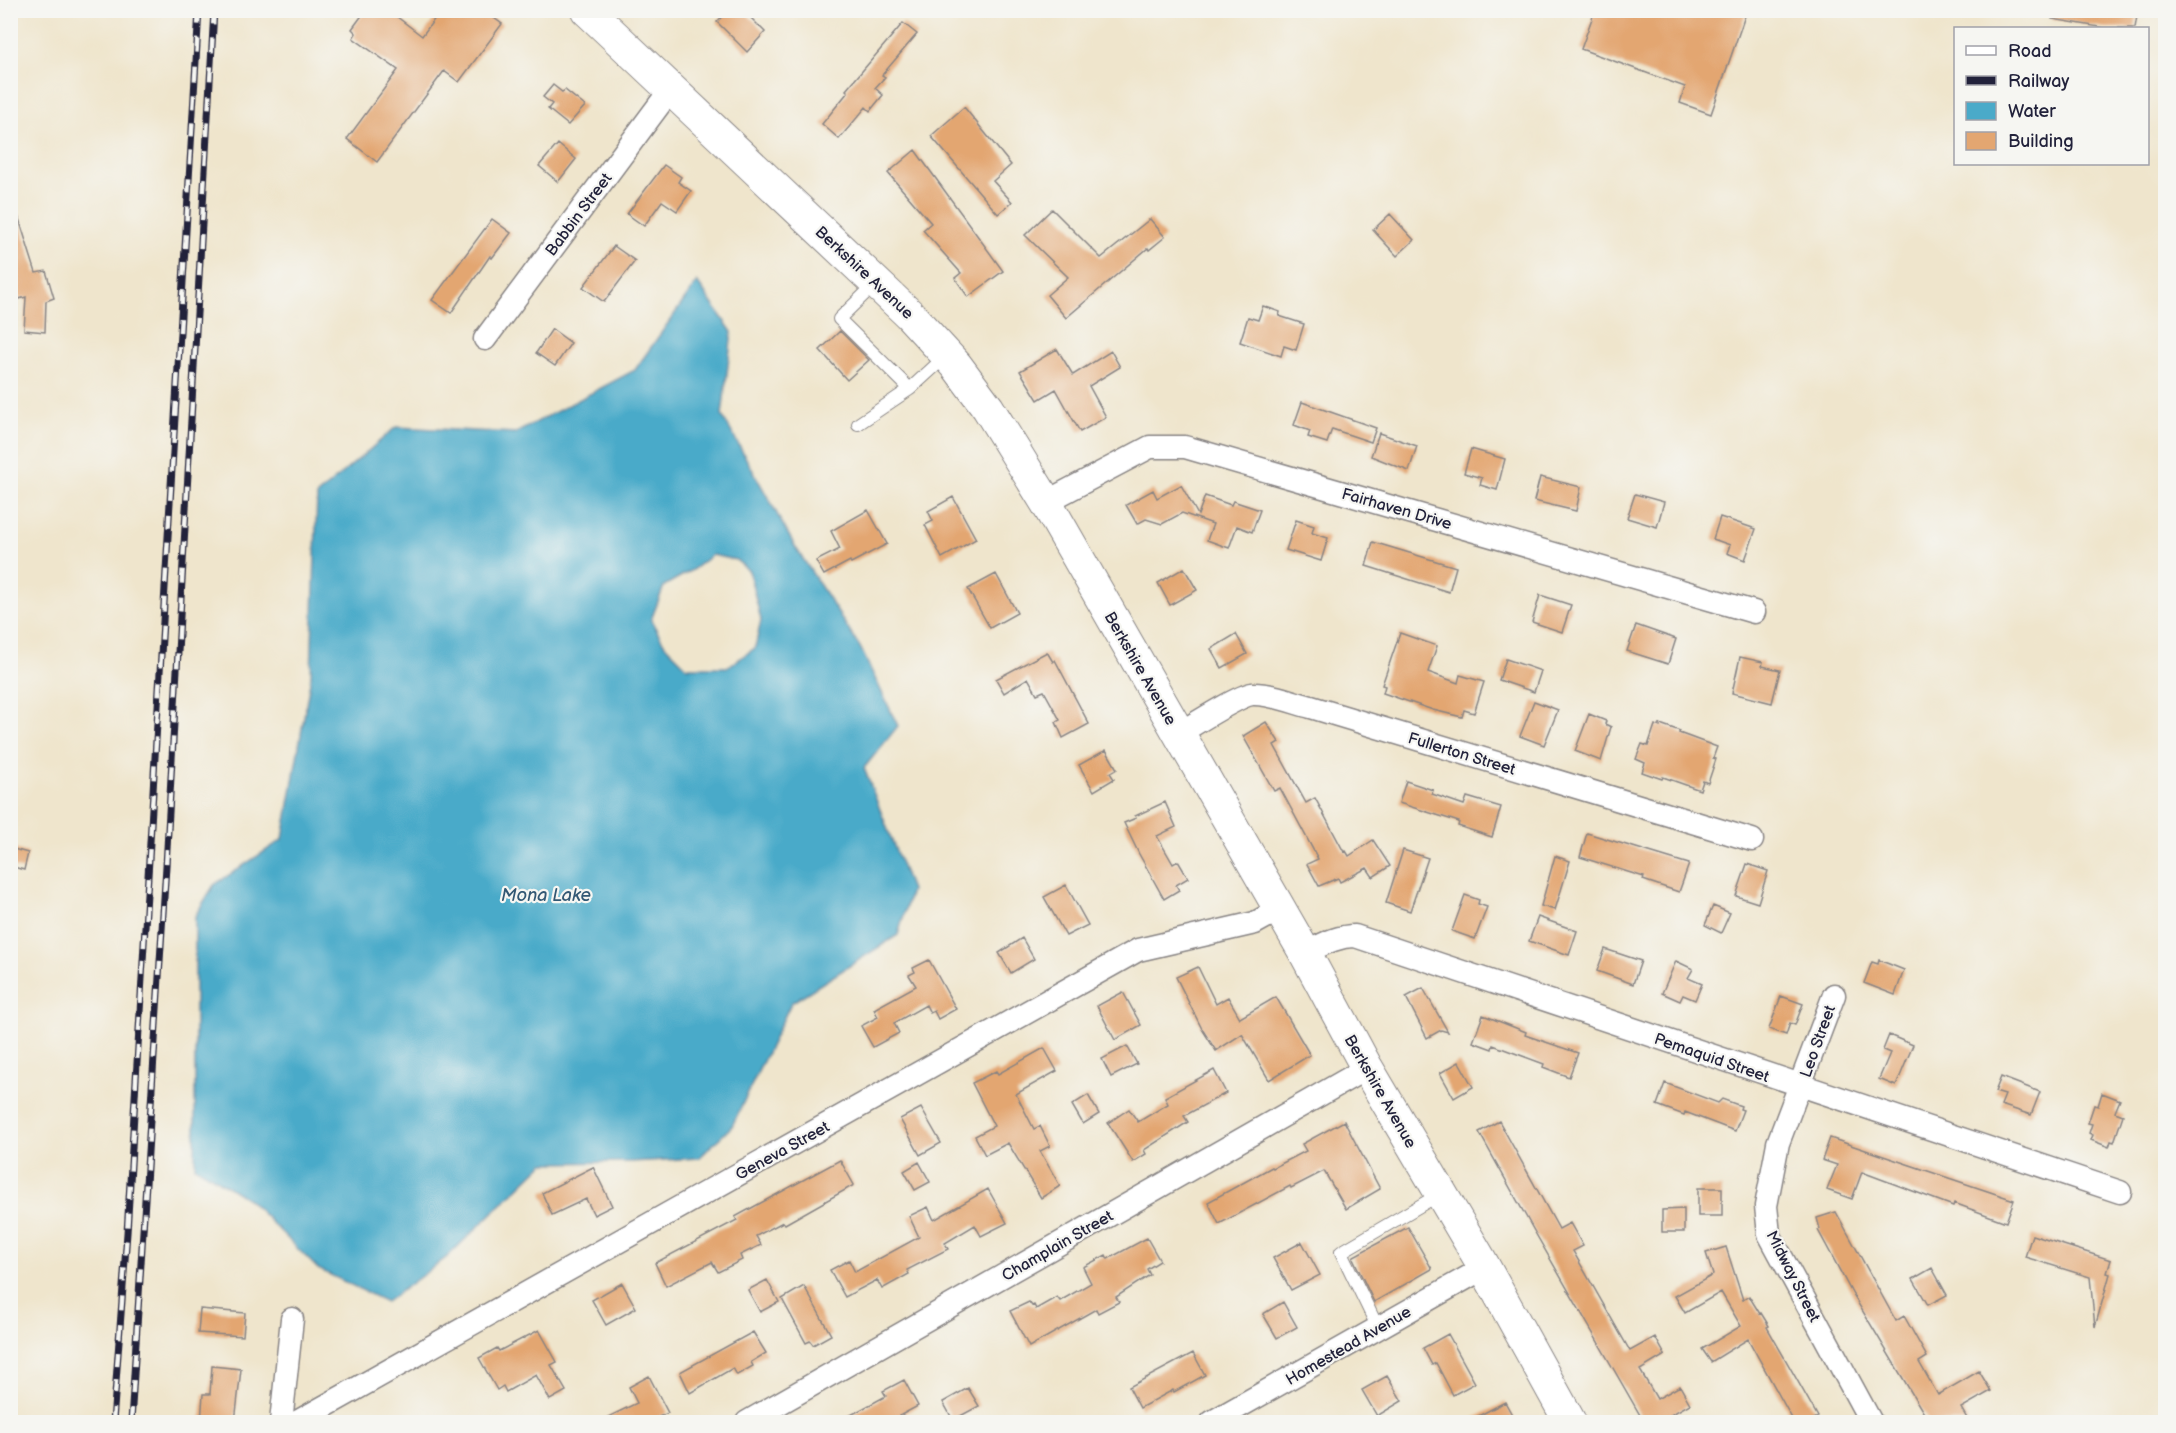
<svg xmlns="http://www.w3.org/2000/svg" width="2176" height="1433" font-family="'Balsamiq Sans',sans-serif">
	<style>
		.water { fill: #4aaac9; stroke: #366682; stroke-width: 1.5; fill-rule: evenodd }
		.building { fill: #e3a671 }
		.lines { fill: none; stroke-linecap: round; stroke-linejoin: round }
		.lane-casing { stroke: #888484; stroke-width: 14 }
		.street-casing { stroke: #888484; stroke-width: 25 }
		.secondary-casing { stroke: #888484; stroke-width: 34 }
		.lane { stroke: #fff; stroke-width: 12 }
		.street { stroke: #fff; stroke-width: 22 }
		.secondary { stroke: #fff; stroke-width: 32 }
		.rail-casing { stroke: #22223b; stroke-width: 7 }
		.rail { stroke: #f6f6f2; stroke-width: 4.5; stroke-dasharray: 14; stroke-linecap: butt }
		.labels { text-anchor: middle; stroke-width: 4.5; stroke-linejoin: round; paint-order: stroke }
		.street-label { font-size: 16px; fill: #22223b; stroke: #f6f6f2 }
		.water-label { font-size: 18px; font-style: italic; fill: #325874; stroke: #f6f6f2 }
	</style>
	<rect width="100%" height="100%" fill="#f6f6f2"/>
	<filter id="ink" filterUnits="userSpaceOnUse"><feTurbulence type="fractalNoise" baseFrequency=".0167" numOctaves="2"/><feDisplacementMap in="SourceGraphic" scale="12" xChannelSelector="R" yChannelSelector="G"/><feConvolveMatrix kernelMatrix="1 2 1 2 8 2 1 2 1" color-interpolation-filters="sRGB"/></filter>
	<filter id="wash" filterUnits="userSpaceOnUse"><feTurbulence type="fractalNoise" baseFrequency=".008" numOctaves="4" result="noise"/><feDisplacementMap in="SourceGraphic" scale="24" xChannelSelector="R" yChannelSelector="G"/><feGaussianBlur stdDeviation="1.35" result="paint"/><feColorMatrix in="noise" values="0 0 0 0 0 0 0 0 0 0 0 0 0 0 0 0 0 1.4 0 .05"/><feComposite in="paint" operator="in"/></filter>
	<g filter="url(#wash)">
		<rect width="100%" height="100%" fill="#efe5cc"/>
		<!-- water -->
		<path class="water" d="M697 282 732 332 722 415 796 548 860 647 898 726 864 768 911 890 898 935 791 1003 732 1126 699 1158 631 1162 544 1163 446 1258 386 1302 318 1269 249 1200 195 1166V916L214 885 283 839 311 676 317 495 396 427 516 433 635 370ZM712 555 736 560 749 571 761 620 755 648 727 667H687L665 645 651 620 664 586 692 570Z"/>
		<g id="blocks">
			<!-- building -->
			<path class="building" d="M366 10H388L422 36 441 10H483L502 24 459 82 444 71 377 162 347 139 398 70 353 38 356 33 352 29Z
				M728 10H743L765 32 747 52 717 22Z
				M1595 10H1747L1711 114 1680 103 1685 87 1581 49Z
				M2053 10H2138L2135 28H2105L2052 19Z
				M903 23 917 34 882 75 885 77 875 88 883 95 870 111 866 107 839 139 822 124 848 92 846 90Z
				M553 85 562 92 565 90 585 106 568 125 548 109 552 104 543 97Z
				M964 107 1011 165 993 181 1012 202 998 214 931 136Z
				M558 144 576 159 558 182 539 166Z
				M915 150 1003 271 968 297 955 278 961 273 923 230 931 223 888 173Z
				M664 165 681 177 678 182 691 191 677 211 662 201 644 226 627 214Z
				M14 203 36 273 46 271 54 298 46 301 45 332 24 330 26 297 19 299 16 290 10 291V204Z
				M1052 209 1101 258 1150 219 1165 237 1149 250 1148 248 1066 318 1047 295 1068 277 1025 235Z
				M1390 214 1414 240 1397 256 1373 230Z
				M492 219 511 233 492 258 490 256 451 313 432 300Z
				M614 246 635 261 604 302 583 287Z
				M1263 306 1280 312 1279 316 1304 324 1296 350 1284 346 1281 356 1240 342 1248 317 1258 320Z
				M552 329 571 343 555 366 536 353Z
				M840 331 869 360 847 380 820 350Z
				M1057 349 1073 375 1111 351 1120 367 1089 386 1106 417 1080 432 1056 389 1038 400 1020 371Z
				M1302 402 1376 428 1371 442 1332 429 1327 443 1308 437 1310 431 1294 425Z
				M1379 433 1417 446 1409 471 1371 456Z
				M1471 449 1505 459 1497 490 1480 485 1482 478 1464 473Z
				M1540 477 1581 487 1576 511 1534 501Z
				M1181 485 1198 515 1205 496 1231 505 1233 501 1260 510 1252 532 1237 526 1229 548 1207 540 1213 524 1182 513 1162 524 1146 519 1137 524 1126 505 1153 490 1157 498Z
				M1635 494 1664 502 1657 527 1627 518Z
				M953 497 976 539 942 558 925 525 933 521 928 511Z
				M868 510 887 544 851 563 850 561 824 575 816 561 840 549 831 531Z
				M1720 517 1756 529 1745 560 1727 553 1730 545 1713 539Z
				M1296 520 1314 526 1312 533 1328 538 1321 561 1286 550Z
				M1373 542 1456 567 1449 592 1366 566Z
				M1184 568 1197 590 1170 605 1158 583Z
				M996 574 1017 613 990 628 968 589Z
				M1540 595 1571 605 1562 632 1532 622Z
				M1636 625 1676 639 1668 664 1627 651Z
				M1400 633 1437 646 1428 672 1458 683 1460 675 1484 682 1474 713 1464 710 1462 717 1433 710 1383 693 1385 686 1382 685Z
				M1236 634 1247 654 1222 668 1211 649Z
				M1047 652 1053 662 1055 660 1089 724 1063 738 1056 722 1060 720 1044 691 1037 694 1028 678 1004 693 996 679Z
				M1740 657 1763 662 1762 666 1780 670 1772 703 1732 693Z
				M1506 659 1541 671 1534 692 1499 680Z
				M1534 701 1558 710 1544 745 1520 736Z
				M1589 714 1606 721 1605 724 1611 727 1601 761 1575 751Z
				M1266 722 1279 742 1274 745 1306 803 1315 798 1344 852 1346 851 1349 856 1373 840 1390 866 1373 877 1367 868 1340 882 1338 878 1319 886 1307 864 1318 859 1280 788 1274 791 1243 736Z
				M1660 724 1680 731 1679 733 1717 747 1713 758 1716 759 1708 783 1703 781 1700 790 1663 777 1662 779 1642 772 1645 763 1636 759 1642 744 1648 746 1655 725 1660 727Z
				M1106 750 1117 769 1110 773 1114 779 1094 791 1079 765Z
				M1406 781 1433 790 1432 794 1464 805 1467 797 1501 807 1492 837 1458 826 1459 822 1399 803Z
				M1165 802 1176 827 1157 836 1173 864 1178 861 1188 878 1176 885 1179 890 1164 899 1139 854 1124 823 1136 818 1135 816Z
				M1587 833 1689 864 1679 892 1643 880 1644 877 1580 857Z
				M10 848 28 853 24 870 10 866Z
				M1403 850 1428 858 1410 911 1386 903Z
				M1555 856 1570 861 1555 910 1541 906Z
				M1747 864 1768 871 1758 903 1736 896Z
				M1066 885 1088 925 1066 936 1044 897Z
				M1465 895 1479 900 1478 904 1487 907 1475 939 1452 931Z
				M1713 906 1730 913 1721 933 1705 925Z
				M1538 917 1577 931 1569 955 1529 941Z
				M1022 938 1034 959 1011 973 999 953Z
				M1605 949 1641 961 1633 984 1597 971Z
				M929 960 956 1009 938 1019 934 1011 930 1013 926 1005 894 1023 899 1033 873 1047 861 1026 878 1017 874 1009 916 986 909 975 915 972 913 968Z
				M1879 960 1904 970 1895 995 1864 983 1872 962 1878 964Z
				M1676 961 1693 969 1688 978 1702 984 1695 1000 1683 995 1680 1001 1662 993Z
				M1198 967 1216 1004 1228 997 1240 1018 1276 997 1310 1055 1269 1080 1242 1034 1216 1051 1202 1029 1176 977Z
				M1423 988 1448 1032 1441 1030 1427 1038 1406 997Z
				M1123 992 1141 1025 1115 1040 1097 1006Z
				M1781 996 1803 1004 1795 1025 1790 1023 1786 1035 1769 1029Z
				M1483 1015 1526 1032 1525 1035 1578 1053 1569 1077 1543 1067 1544 1064 1493 1045 1492 1049 1473 1042Z
				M1889 1035 1913 1045 1896 1086 1879 1079 1890 1053 1883 1050Z
				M1127 1046 1137 1064 1111 1077 1102 1059Z
				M1044 1048 1057 1071 1016 1094 1034 1129 1040 1126 1050 1146 1040 1151 1060 1186 1041 1198 1008 1143 985 1155 975 1136 994 1126 972 1083 996 1071 998 1074Z
				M1459 1062 1473 1087 1454 1098 1440 1073Z
				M1214 1070 1226 1093 1184 1116 1188 1122 1144 1150 1146 1154 1133 1162 1108 1123 1129 1109 1138 1122 1168 1104 1165 1097Z
				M2001 1077 2040 1092 2031 1115 2001 1105 2005 1095 1995 1092Z
				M1665 1083 1718 1103 1722 1099 1741 1106 1740 1109 1743 1110 1735 1131 1685 1112 1684 1115 1657 1105Z
				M2102 1093 2120 1100 2115 1112 2123 1115 2114 1142 2111 1141 2109 1147 2091 1140 2093 1135 2089 1133 2092 1124 2088 1123 2094 1105 2098 1106Z
				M1088 1095 1099 1114 1083 1124 1072 1105Z
				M921 1108 941 1143 920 1155 900 1119Z
				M1344 1121 1380 1189 1346 1209 1324 1171 1291 1188 1290 1186 1219 1224 1208 1202 1272 1167 1273 1168 1306 1151 1302 1144Z
				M1499 1121 1559 1229 1570 1223 1583 1246 1573 1251 1630 1351 1655 1337 1665 1355 1640 1370 1657 1399 1680 1386 1690 1404 1667 1417 1670 1422H1644L1533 1229 1479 1132Z
				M1830 1138 2014 1200 2006 1222 1954 1203 1953 1206 1862 1172 1852 1199 1827 1190 1837 1165 1822 1160Z
				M840 1160 854 1185 785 1224 783 1222 756 1236 761 1245 740 1255 742 1260 718 1272 712 1262 666 1286 655 1263 737 1220 735 1217Z
				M919 1162 930 1182 915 1190 904 1171Z
				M593 1167 612 1206 594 1215 586 1199 552 1215 542 1193Z
				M1698 1188H1722V1216H1698Z
				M988 1189 1007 1223 981 1236 975 1225 945 1243 948 1249 907 1270 909 1274 882 1289 877 1280 845 1297 830 1270 849 1260 855 1272 919 1237 909 1216 928 1207 934 1220Z
				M1684 1209V1232H1662V1210Z
				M1836 1212 1896 1321 1904 1316 1927 1357 1919 1362 1938 1395 1979 1371 1991 1391 1961 1408 1969 1422H1929L1853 1295 1818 1230 1820 1229 1817 1218Z
				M1408 1227 1432 1269 1374 1302 1353 1258 1354 1256Z
				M2032 1235 2111 1260 2107 1273 2110 1274 2095 1327 2090 1277 2025 1257Z
				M1147 1238 1160 1261 1147 1269 1150 1275 1116 1297 1119 1302 1098 1313 1096 1309 1029 1347 1010 1311 1029 1302 1032 1306 1034 1305 1036 1309 1057 1297 1060 1301 1091 1283 1083 1267 1106 1255 1108 1259Z
				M1302 1242 1320 1275 1291 1290 1273 1258Z
				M1726 1247 1743 1300 1749 1296 1760 1314 1761 1313 1769 1326 1767 1327 1818 1417 1808 1422H1794L1748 1339 1711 1362 1702 1349 1741 1326 1721 1292 1685 1313 1675 1296 1713 1275 1706 1253Z
				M1932 1268 1947 1295 1928 1305 1913 1279Z
				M767 1280 779 1302 760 1312 748 1290Z
				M622 1283 636 1308 606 1325 592 1300Z
				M804 1286 831 1335 813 1345 810 1341 806 1343 782 1299Z
				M1283 1302 1297 1327 1277 1338 1263 1314Z
				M200 1309 245 1313 243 1336 198 1333Z
				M539 1330 557 1362 551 1365 566 1391 550 1400 536 1375 506 1392 503 1386 497 1390 479 1358 497 1348 499 1351Z
				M753 1332 766 1353 751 1362 753 1366 737 1375 733 1368 690 1393 680 1372Z
				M1448 1334 1475 1383 1453 1395 1436 1363 1432 1365 1423 1348Z
				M1193 1353 1205 1375 1174 1392 1173 1390 1140 1408 1129 1387Z
				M212 1366 241 1369 235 1422H201L203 1394H210Z
				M649 1376 668 1413 647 1422H598L637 1403 629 1387Z
				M1387 1376 1402 1401 1377 1416 1362 1390Z
				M904 1380 918 1406 888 1422H838L886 1396 883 1391Z
				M968 1388 979 1406 953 1420 943 1402Z
				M1505 1402 1516 1422H1467Z"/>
		</g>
	</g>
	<g filter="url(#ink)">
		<use href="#blocks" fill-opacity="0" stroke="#888484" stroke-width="1.5"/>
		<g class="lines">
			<defs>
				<path id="lane" d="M875 284 839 319 910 389 946 356
					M858 424 910 389
					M1378 1328 1341 1252 1440 1194"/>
				<path id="street" d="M485 339 671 89
					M1046 502 1150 447H1185L1754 612
					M1178 734C1193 725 1238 696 1252 694 1269 693 1295 703 1311 707L1752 840
					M1305 953C1322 945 1336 936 1355 936L2120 1192
					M1834 995 1778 1143 1766 1206 1769 1234 1871 1422
					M281 1422 292 1319
					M297 1422 1138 950 1255 923 1280 909
					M747 1422 1367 1068
					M1212 1422 1484 1268"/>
				<path id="secondary" d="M587 10 909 314 956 365 988 408 1046 502 1305 953 1367 1068 1481 1261 1570 1422"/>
			</defs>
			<!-- lane casing -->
			<use href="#lane" class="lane-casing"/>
			<!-- street casing -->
			<use href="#street" class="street-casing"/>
			<!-- secondary casing -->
			<use href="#secondary" class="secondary-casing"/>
			<!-- lane -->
			<use href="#lane" class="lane"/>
			<!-- street -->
			<use href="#street" class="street"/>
			<!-- secondary -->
			<use href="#secondary" class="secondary"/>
			<defs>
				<path id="rail" d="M113 1422 127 1233 199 10
					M131 1422 166 866 214 10"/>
			</defs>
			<!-- rail casing -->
			<use href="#rail" class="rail-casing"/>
			<!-- rail -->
			<use href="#rail" class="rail"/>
		</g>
	</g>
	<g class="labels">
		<!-- street labels -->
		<g class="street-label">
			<text transform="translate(578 214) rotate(-53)" y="6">Babbin Street</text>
			<text transform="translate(865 272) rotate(43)" y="6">Berkshire Avenue</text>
			<text transform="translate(1397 508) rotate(16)" y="6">Fairhaven Drive</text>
			<text transform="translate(1141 668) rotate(60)" y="6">Berkshire Avenue</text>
			<text transform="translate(1462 753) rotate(17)" y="6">Fullerton Street</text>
			<text transform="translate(1817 1041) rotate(-70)" y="6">Leo Street</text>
			<text transform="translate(1712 1057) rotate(19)" y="6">Pemaquid Street</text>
			<text transform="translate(1381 1091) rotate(60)" y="6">Berkshire Avenue</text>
			<text transform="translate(782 1150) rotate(-29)" y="6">Geneva Street</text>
			<text transform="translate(1057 1245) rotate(-30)" y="6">Champlain Street</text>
			<text transform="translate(1794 1276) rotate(63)" y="6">Midway Street</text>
			<text transform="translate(1348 1345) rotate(-30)" y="6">Homestead Avenue</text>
		</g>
		<!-- water labels -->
		<g class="water-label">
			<text x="546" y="901">Mona Lake</text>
		</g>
	</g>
	<!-- margin -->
	<rect width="2176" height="1433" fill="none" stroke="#f6f6f2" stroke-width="36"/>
	<!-- legend -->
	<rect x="1954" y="27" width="195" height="138" fill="#f6f6f2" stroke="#a1a1a9" stroke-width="1.5"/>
	<rect x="1966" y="46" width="30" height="9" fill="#ffffff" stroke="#a1a1a9" stroke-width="1.5"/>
	<text x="2008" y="57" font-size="18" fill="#22223b">Road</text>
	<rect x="1966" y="76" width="30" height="9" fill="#22223b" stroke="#a1a1a9" stroke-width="1.5"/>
	<text x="2008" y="87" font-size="18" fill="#22223b">Railway</text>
	<rect x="1966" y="102" width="30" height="18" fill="#4aaac9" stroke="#a1a1a9" stroke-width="1.5"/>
	<text x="2008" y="117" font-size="18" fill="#22223b">Water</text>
	<rect x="1966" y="132" width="30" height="18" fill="#e3a671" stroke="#a1a1a9" stroke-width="1.5"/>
	<text x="2008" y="147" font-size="18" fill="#22223b">Building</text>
</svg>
